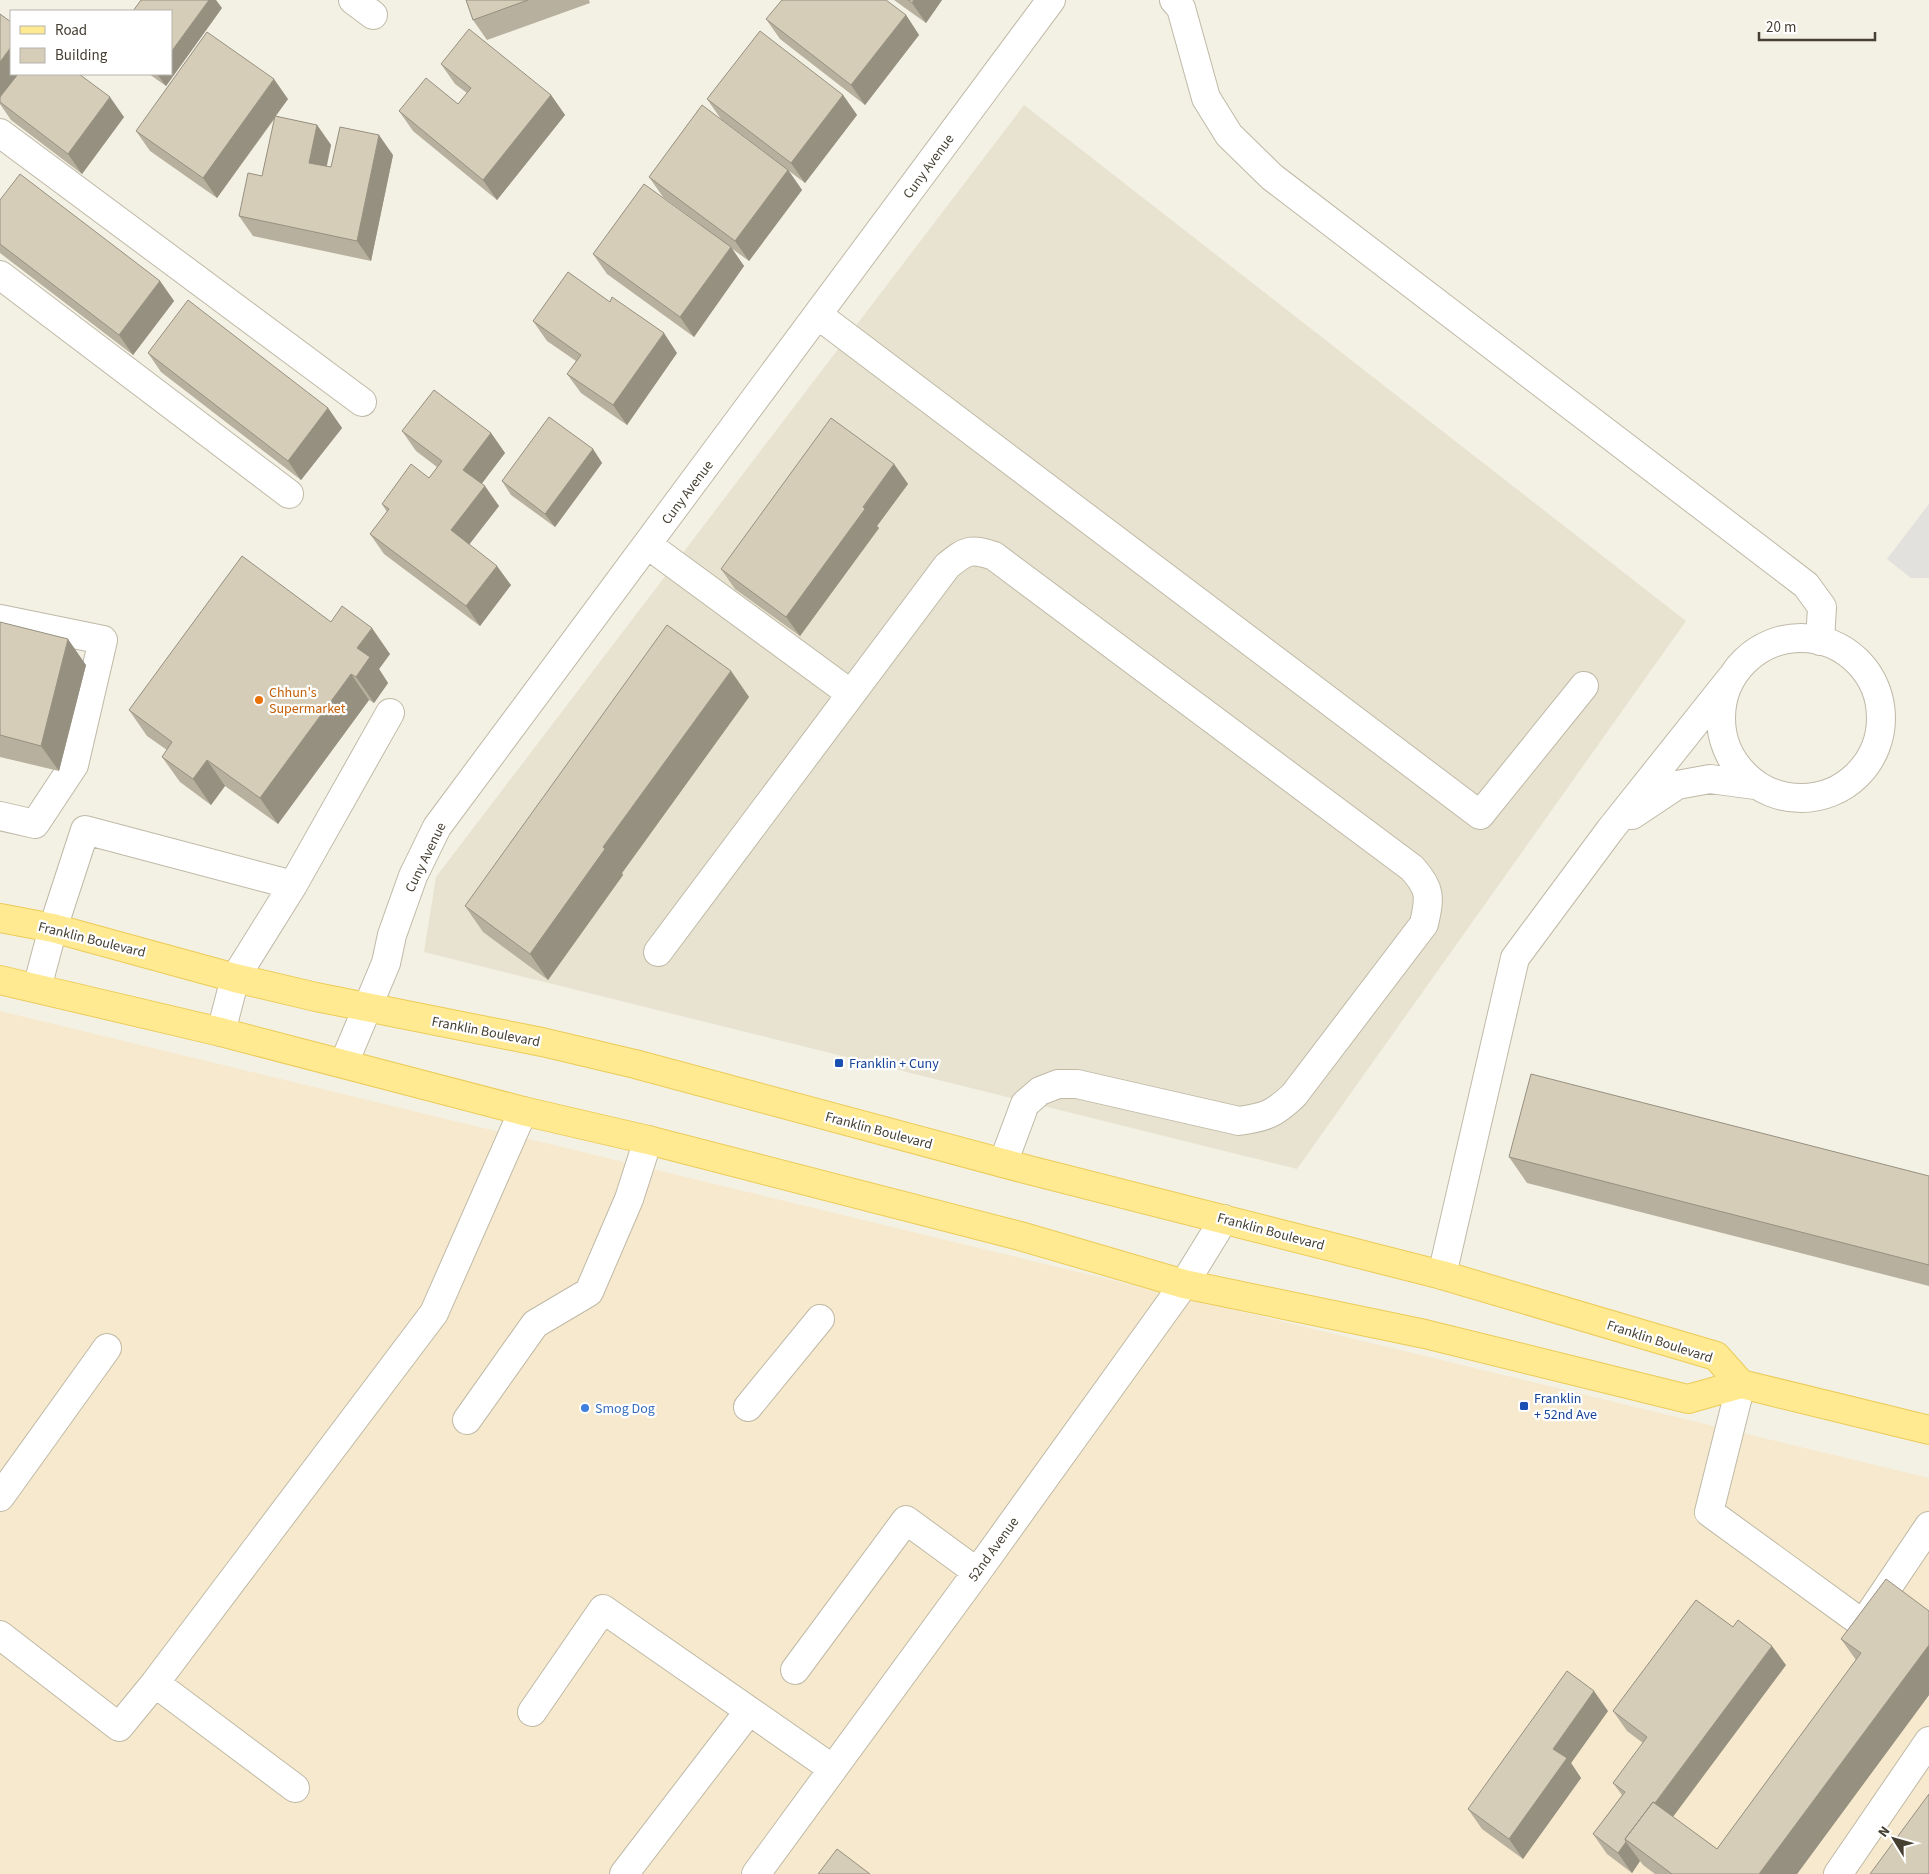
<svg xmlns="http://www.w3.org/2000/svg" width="1929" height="1874" font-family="'Source Sans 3',sans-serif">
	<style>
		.residential { fill: #e8e3d1 }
		.commercial { fill: #f7e9cd }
		.parking { fill: #e3e1dd }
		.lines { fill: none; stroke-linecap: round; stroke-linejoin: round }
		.minor-casing { stroke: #bfb9a6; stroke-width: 30 }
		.major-casing { stroke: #eccc59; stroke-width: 30 }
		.minor { stroke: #fff; stroke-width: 28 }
		.major { stroke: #ffe991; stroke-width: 28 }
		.wall { fill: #b8b09e }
		.shaded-wall { fill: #969081 }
		.building { fill: #d6cdb8; stroke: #969081 }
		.food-dot { fill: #e8710a; stroke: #fff; stroke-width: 2 }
		.transit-dot { fill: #1a4fb4; stroke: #fff; stroke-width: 2 }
		.shop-dot { fill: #3f7fe0; stroke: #fff; stroke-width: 2 }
		.labels { text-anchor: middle; stroke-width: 4.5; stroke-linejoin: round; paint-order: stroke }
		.street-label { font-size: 14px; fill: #464033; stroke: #fff }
		.food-label { font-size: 14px; fill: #c56008; stroke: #fff; text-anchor: start }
		.transit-label { font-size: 14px; fill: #164399; stroke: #fff; text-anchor: start }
		.shop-label { font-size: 14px; fill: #366cbe; stroke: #fff; text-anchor: start }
	</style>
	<rect width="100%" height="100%" fill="#f3f0e4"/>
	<!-- residential -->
	<path class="residential" d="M1024 105 1686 621 1297 1169 424 952 436 877Z"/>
	<!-- commercial -->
	<path class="commercial" d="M0 1011 1929 1478V1874H0Z"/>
	<!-- parking -->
	<path class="parking" d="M1929 504V578H1911L1887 559Z"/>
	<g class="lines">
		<defs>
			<path id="minor" d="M353 0 373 15
				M1174 0 1181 8 1206 98 1229 135 1272 177 1806 585 1822 607 1820 641
				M0 133 362 402
				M0 275 289 494
				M818 315 1480 815 1584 686
				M648 545 851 694
				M0 619 103 640 74 765 35 824 0 816
				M1721 718a80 80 0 1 1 160 0a80 80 0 1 1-160 0Z
				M1632 815 1677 785 1710 779 1755 785
				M658 952 947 566C966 550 971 548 994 556L1412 868C1431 889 1430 897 1424 924L1294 1095C1274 1114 1266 1117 1239 1121L1077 1084H1058L1040 1091 1025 1104 1003 1163
				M37 988 53 928 85 830 293 885 390 713
				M221 1032 235 978 293 885
				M344 1063 386 963 392 935 413 876 437 827 1051 0
				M1442 1275 1515 958 1610 830 1731 678
				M1741 1384 1709 1512 1863 1624 1929 1526
				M748 1407 820 1319
				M467 1420 535 1324 589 1292 629 1199 648 1140
				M0 1497 107 1348
				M0 1635 119 1727 155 1683 434 1313 523 1111
				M795 1670 906 1520 977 1572
				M155 1683 295 1788
				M532 1712 603 1609 833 1769
				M624 1874 749 1711
				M756 1874 977 1572 1184 1284 1224 1219
				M1838 1874 1929 1741"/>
			<path id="major" d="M0 918 53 928 235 978 316 997 542 1042 635 1064 1025 1169 1442 1275 1716 1356 1741 1384
				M0 980 221 1032 523 1111 648 1140 1020 1236 1184 1284 1425 1334 1688 1399 1741 1384 1929 1430"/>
		</defs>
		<!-- minor casing -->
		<use href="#minor" class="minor-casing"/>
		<!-- major casing -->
		<use href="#major" class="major-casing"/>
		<!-- minor -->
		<use href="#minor" class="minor"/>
		<!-- major -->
		<use href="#major" class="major"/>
	</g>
	<!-- wall -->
	<path class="wall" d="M466 0H589L590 3 487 40 473 20Z
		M894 0H942L926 23Z
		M222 8 166 86 149 74H171Z
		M0 14 11 74 124 117 82 174 11 120 0 104Z
		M906 15 919 35 865 105 780 39 766 19Z
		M441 64 551 95 565 115 497 200 413 131 399 111 458 104 467 93 455 84Z
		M843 95 857 115 805 183 789 171 802 190 749 261 731 248 744 266 694 337 607 274 593 254 701 225 663 197 649 177 776 161 721 119 707 99Z
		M288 99 275 116 317 125 331 145 327 166 331 167 393 155 371 261 253 236 239 216 262 176 275 118 217 198 150 151 136 131Z
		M0 200 160 281 174 301 133 355 0 253Z
		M533 321 677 353 627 425 581 393 567 374 576 361 547 341Z
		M148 353 328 408 342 428 301 480 161 372Z
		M402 431 491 433 505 453 481 484 499 506 469 544 511 585 480 626 384 554 370 534 387 512 382 504 429 478 437 467 416 451Z
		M593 449 602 463 555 527 511 495 502 481Z
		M894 464 908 484 877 526 879 528 800 636 735 589 721 569Z
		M0 622 86 665 59 771 0 757Z
		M331 622 390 654 379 669 388 683 374 703 369 700 278 824 225 786 211 805 180 782 162 757 167 750 147 736 129 710Z
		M731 671 749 697 622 873 623 875 548 980 483 932 465 906Z
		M1509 1157 1929 1176V1286L1527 1183Z
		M1929 1611V1695L1797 1874H1655L1643 1865 1640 1861 1632 1873 1607 1854 1593 1834 1622 1795 1613 1783 1643 1743 1627 1731 1613 1711 1786 1665 1673 1817 1717 1849 1856 1660 1841 1639Z
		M1608 1711 1571 1763 1581 1778 1523 1859 1482 1829 1468 1809Z"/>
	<!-- shaded-wall -->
	<path class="shaded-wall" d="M209 0H216L222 8 166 86 157 74H171V52Z
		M914 0H942L926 23 912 3Z
		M906 15 919 35 865 105 851 85Z
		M11 47V74H20L0 101V62Z
		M274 79 288 99 217 198 203 178Z
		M551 95 565 115 497 200 483 180Z
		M843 95 857 115 805 183 791 163Z
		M110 97 124 117 82 174 68 154Z
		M317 125 331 145 323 182 309 163Z
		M379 135 393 155 371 261 357 241Z
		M788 170 802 190 749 261 735 241Z
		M731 247 744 266 694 337 680 317Z
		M160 281 174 301 133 355 119 335Z
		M664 333 677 353 627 425 613 405Z
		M328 408 342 428 301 480 288 461Z
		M491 433 505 453 477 490 463 470Z
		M593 449 602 463 555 527 545 514Z
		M894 464 908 484 877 526 879 528 800 636 786 617Z
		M485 486 499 506 465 550 451 530Z
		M497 566 511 585 480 626 466 606Z
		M372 628 390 654 379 669 388 683 374 703 356 677 357 648Z
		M68 639 86 665 59 771 41 746Z
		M731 671 749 697 622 873 623 875 548 980 530 954 603 847Z
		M351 674 369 700 278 824 260 798Z
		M207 760 225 786 211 805 193 779Z
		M1929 1645V1695L1797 1874H1759Z
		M1772 1646 1786 1665 1645 1854 1627 1841Z
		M1594 1691 1608 1711 1571 1763 1581 1778 1523 1859 1509 1839 1553 1749Z
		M1626 1842 1640 1861 1632 1873 1618 1853Z"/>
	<!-- building -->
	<path class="building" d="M141 0H209L171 52V11H133Z
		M466 0H528L473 20Z
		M782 0H886L906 15 851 85 766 19Z
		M908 0H914L912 3Z
		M0 14 11 22V47L0 62Z
		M469 29 551 95 483 180 399 111 426 78 458 104 471 88 441 64Z
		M760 31 843 95 791 163 707 99Z
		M207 32 274 79 203 178 136 131Z
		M18 74H79L110 97 68 154 0 102V97Z
		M702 105 788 170 735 241 649 177Z
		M275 116 317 125 309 163 331 167 340 127 379 135 357 241 239 216 248 173 262 176Z
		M20 174 160 281 119 335 0 244V200Z
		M644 184 731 247 680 317 593 254Z
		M568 272 610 302 612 297 664 333 613 405 567 374 581 355 533 321Z
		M188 300 328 408 288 461 148 353Z
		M434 390 491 433 463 470 485 486 451 530 497 566 466 606 370 534 389 509 382 504 411 464 429 478 442 461 402 431Z
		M549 417 593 449 545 514 502 481Z
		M831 418 894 464 863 507 865 509 786 617 721 569Z
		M242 556 331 622 342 606 372 628 357 648 370 657 356 677 351 674 260 798 207 760 193 779 162 757 172 742 129 710Z
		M0 622 68 639 41 746 0 735Z
		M667 625 731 671 603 847 605 849 530 954 465 906Z
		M1531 1074 1929 1176V1265L1509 1157Z
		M1886 1579 1929 1611V1645L1759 1874H1672L1625 1839 1653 1802 1717 1849 1861 1653 1841 1639Z
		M1696 1600 1733 1627 1738 1620 1772 1646 1655 1803 1653 1802 1625 1839 1626 1842 1618 1853 1593 1834 1625 1792 1613 1783 1647 1737 1613 1711Z
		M1567 1671 1594 1691 1553 1749 1567 1758 1509 1839 1468 1809Z
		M1929 1794V1874H1870Z
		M837 1849 870 1874H818Z"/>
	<!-- markers -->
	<circle class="food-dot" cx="259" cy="700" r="5"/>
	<g class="transit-dot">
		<rect x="834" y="1058" width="10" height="10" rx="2.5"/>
		<rect x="1519" y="1401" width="10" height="10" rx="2.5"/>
	</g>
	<circle class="shop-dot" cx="585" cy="1408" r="5"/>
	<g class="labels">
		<!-- street labels -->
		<g class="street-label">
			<text transform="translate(928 166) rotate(-54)" y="5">Cuny Avenue</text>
			<text transform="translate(687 492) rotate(-53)" y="5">Cuny Avenue</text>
			<text transform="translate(425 857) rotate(-64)" y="5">Cuny Avenue</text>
			<text transform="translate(92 939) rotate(14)" y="5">Franklin Boulevard</text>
			<text transform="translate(486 1031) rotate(11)" y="5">Franklin Boulevard</text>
			<text transform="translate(879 1130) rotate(15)" y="5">Franklin Boulevard</text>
			<text transform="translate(1271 1231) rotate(15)" y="5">Franklin Boulevard</text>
			<text transform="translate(1660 1341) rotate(18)" y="5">Franklin Boulevard</text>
			<text transform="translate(993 1549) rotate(-54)" y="5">52nd Avenue</text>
		</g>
		<!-- food labels -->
		<g class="food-label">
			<text x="269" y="697">Chhun's<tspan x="269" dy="16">Supermarket</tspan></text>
		</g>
		<!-- transit labels -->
		<g class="transit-label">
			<text x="849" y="1068">Franklin + Cuny</text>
			<text x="1534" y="1403">Franklin<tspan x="1534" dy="16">+ 52nd Ave</tspan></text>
		</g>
		<!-- shop labels -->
		<g class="shop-label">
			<text x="595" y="1413">Smog Dog</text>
		</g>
	</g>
	<!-- legend -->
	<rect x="10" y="10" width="162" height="65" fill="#ffffff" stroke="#b5b3ad"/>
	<rect x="20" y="26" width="25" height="8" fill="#ffe991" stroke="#b5b3ad"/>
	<text x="55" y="35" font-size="15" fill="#464033">Road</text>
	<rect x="20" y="48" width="25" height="15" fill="#d6cdb8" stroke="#b5b3ad"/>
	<text x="55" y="60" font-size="15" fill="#464033">Building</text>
	<!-- north arrow -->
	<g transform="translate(1894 1839) rotate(307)" stroke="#ffffff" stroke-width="4" paint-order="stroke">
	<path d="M0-4L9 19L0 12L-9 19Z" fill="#464033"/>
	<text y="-8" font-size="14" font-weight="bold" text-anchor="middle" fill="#464033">N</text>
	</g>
	<!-- scale -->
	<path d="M1759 32v8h116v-8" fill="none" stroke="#464033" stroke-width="2.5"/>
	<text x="1766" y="32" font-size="15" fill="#464033" stroke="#ffffff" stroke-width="4" paint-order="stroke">20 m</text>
</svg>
